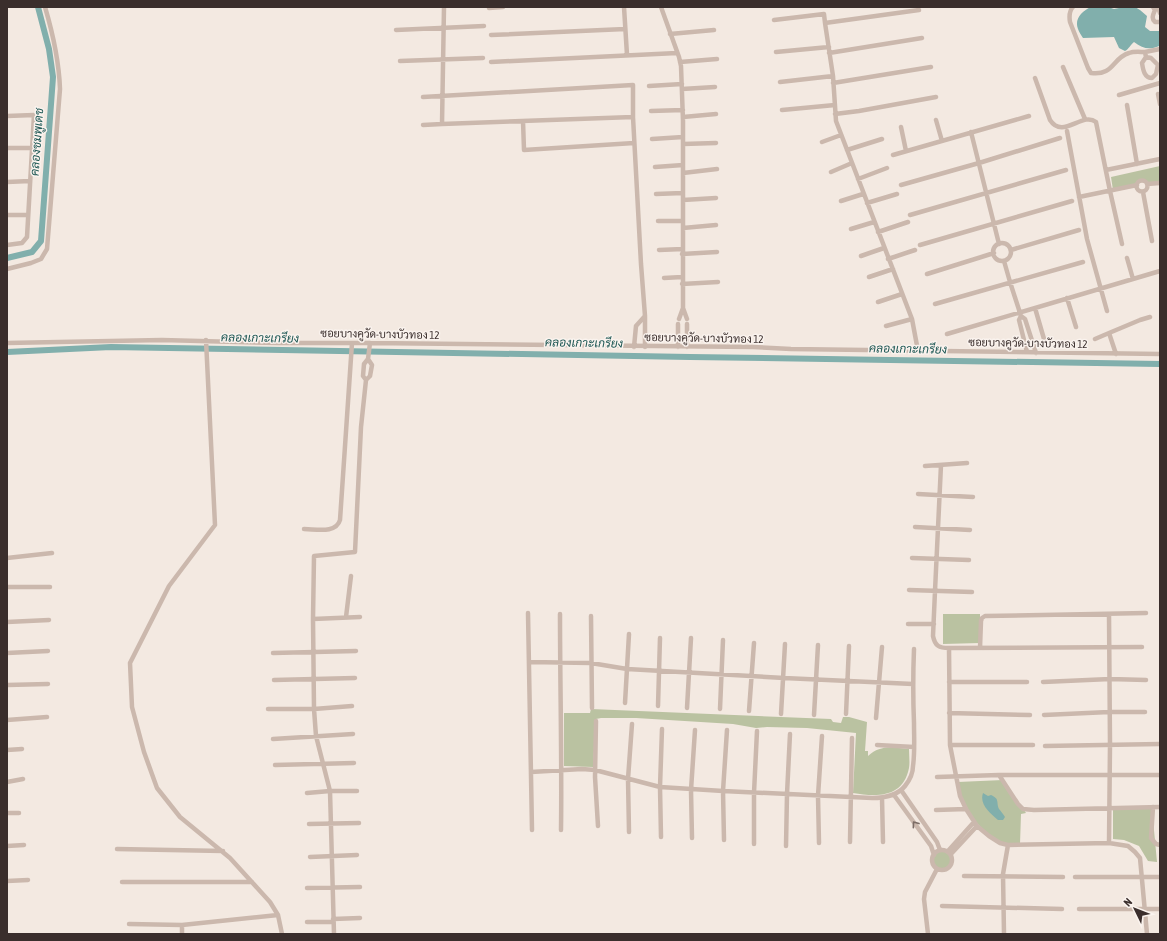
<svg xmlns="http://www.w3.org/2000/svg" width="1167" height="941" font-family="'Asap Condensed',Sarabun,sans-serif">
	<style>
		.green { fill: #bac2a1 }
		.water { fill: #81afac }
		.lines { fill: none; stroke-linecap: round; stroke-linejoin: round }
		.canal { stroke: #81afac; stroke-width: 6 }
		.minor { stroke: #cbb8ad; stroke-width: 4.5 }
		.oneway { stroke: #7b6c66 }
		.labels { text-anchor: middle; stroke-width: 3; stroke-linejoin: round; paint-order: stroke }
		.street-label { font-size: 11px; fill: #3a2e2c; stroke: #faf3ee }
		.water-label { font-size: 12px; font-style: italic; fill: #225a57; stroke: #faf3ee }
	</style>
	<rect width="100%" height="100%" fill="#f3e9e1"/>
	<!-- green -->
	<path class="green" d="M1160 166V183C1157 183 1152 183 1149 183 1143 181 1141 180 1137 186L1113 190 1111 177Z
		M943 614H980V643L943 644Z
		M591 709 831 719 833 722 841 723 843 717H849L867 722 865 751H868V756C881 744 893 748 909 749 909 755 910 762 909 768 903 798 877 797 853 793L856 733 807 728 767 727 756 728 733 724 636 718H601L596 719 593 767 564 766V713H590Z
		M1003 780 1026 813 1021 814 1020 844 1009 845 989 836 973 819 961 796 958 782Z
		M1113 809H1152L1157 862 1148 861 1139 846 1124 840 1113 839Z
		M932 860a10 10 0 1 1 20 0a10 10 0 1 1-20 0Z"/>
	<!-- water -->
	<path class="water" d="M1091 7H1108L1114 9 1119 8 1135 7 1140 10 1147 16 1145 27 1150 31H1160L1159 46C1150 50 1143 49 1134 42 1130 45 1129 49 1125 51L1119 48 1114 37 1083 38C1081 35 1079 32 1078 29 1074 19 1082 11 1091 7Z
		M983 793 988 796 991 795C1000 799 996 802 999 809 1001 811 1003 814 1005 817L1003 820H998C990 813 979 804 983 793Z"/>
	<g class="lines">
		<!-- canal -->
		<path class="canal" d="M7 258 32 252 41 241 53 77 49 49 38 7
			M7 352 111 347 690 357 1160 364"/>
		<!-- minor -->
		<path class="minor" d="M444 7 442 124 633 117
			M624 7 627 55
			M661 7 679 57 681 66 683 121V308L679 319
			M1073 7C1069 11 1069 16 1070 22L1088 68 1091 73C1114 76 1112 58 1129 53 1134 51 1140 52 1145 52L1146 57
			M1153 7 1155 10C1153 15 1151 18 1155 22H1160
			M1158 7 1160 13
			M489 8 503 7
			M774 20 824 14 825 23
			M396 30 484 26
			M670 34 714 30
			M491 35 625 29
			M776 52 829 47
			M1145 52 1160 49
			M829 53 922 38
			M1146 57 1151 58 1158 65 1156 74 1152 78C1144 78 1143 69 1142 63Z
			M400 61 483 58
			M491 62 677 53
			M680 62 717 59
			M1063 67 1085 119
			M1035 78 1050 120C1063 140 1082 111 1096 122L1110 191 1122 244
			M780 82 833 76
			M833 83 931 67
			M649 86 682 84
			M682 89 715 87
			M1158 94 1160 104
			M1119 95 1160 83
			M423 97 633 85V117L641 264 645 316
			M1127 105 1137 164
			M782 110 835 105
			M651 111 683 110
			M835 114 859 111 936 97
			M7 116 34 115 27 237 22 243 7 245
			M683 117 716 114
			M936 120 942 141
			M523 121 524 150 634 143
			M423 125 442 124
			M901 127 906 151
			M1067 131 1087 239 1107 311
			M971 132 999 244
			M652 139 683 137
			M822 142 841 135
			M683 144 716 143
			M7 148H32
			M847 150 882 139
			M893 155 1029 116
			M655 167 683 165
			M1106 170 1160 159
			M831 172 852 163
			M683 173 717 169
			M858 179 887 168
			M1136.5 186a5.5 5.5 0 1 1 11 0a5.5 5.5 0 1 1-11 0Z
			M7 182 30 181
			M1147 184 1160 183
			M901 185 979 163 1060 138
			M1143 192 1152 241
			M656 194 683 193
			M1079 197 1137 185
			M683 200 716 198
			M841 201 863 194
			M867 203 897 194
			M7 215H28
			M910 215 1066 170
			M658 221H683
			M683 228 716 225
			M851 229 874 222
			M878 232 908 222
			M993 252a9 9 0 1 1 18 0a9 9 0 1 1-18 0Z
			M920 245 1072 201
			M659 250 683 249
			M1011 250 1079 230
			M682 254 717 252
			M861 256 884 248
			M1127 258 1133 279
			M888 259 915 250
			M1004 261 1010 282 1021 316 1025 319 1036 353
			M7 269 31 263 41 259 47 249 60 89C59 61 53 34 45 7
			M927 274 994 253
			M869 277 893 269
			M664 278 682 277
			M682 284 718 282
			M1067 298 1076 327
			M878 302 902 294
			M935 304 1083 262
			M683 308 687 319
			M1035 308 1044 339
			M1021 316 1019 320 1027 352
			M886 326 912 319
			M947 334 1160 271
			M1095 339 1109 333
			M206 340 215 525 169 586 130 663 132 707 144 752 157 788 180 817 230 858 270 902 278 915 282 934
			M7 343 162 340 278 343H370L753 347 791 349 1160 354
			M634 347 636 326 645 316V347
			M678 347V324
			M687 347V324
			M918 351 912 319 836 121 833 76 825 23 919 10
			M1116 354 1109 333 1140 320 1150 317
			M366 380 370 376 372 365 368 359
			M941 465 935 591 933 636C935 646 939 648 949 648L1142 647
			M925 466 967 463
			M918 494 973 497
			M915 527 970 530
			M304 529C316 529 336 534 340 520L352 343
			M7 558 52 553
			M912 558 969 560
			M7 587H50
			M909 590 972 592
			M528 613 532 830
			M560 614C560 686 562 758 561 830
			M591 616 592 708
			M346 617 351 576
			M313 619 360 617
			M7 622 49 620
			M908 624H934
			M949 648 950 745 960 796 966 809 977 826 989 836 1000 843 1008 845 1109 843 1128 846 1135 852 1140 858 1147 934
			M980 648 981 621 982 618 985 616 1146 613
			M7 653 48 651
			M273 653 356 651
			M529 662 591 663 627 669 784 678 913 684
			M274 680 355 678
			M949 682H1027
			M1043 682 1110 679 1146 680
			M7 685 48 684
			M625 703 629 634
			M658 706 660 638
			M687 708 691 638
			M268 709H314L352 706
			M720 709 723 640
			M749 711 754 643
			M949 713 1030 715
			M781 714 785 644
			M846 714 849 646
			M814 715 818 645
			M1044 715 1109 712H1145
			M876 718 882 647
			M7 720 47 717
			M596 721 595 777 598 826
			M273 739 353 734
			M877 745 914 747
			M950 745H1033
			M1045 746 1160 744
			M7 750 22 749
			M275 765 354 763
			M531 772 582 769 595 770 660 787 723 791 872 798C884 798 897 796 905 786 909 781 913 773 913 766 915 752 914 737 914 723 913 699 913 674 914 649
			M999 775 1018 804 1023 809 1034 810 1160 807
			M937 777 999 775H1160
			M7 782 23 779
			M901 790 937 842 940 850
			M307 793 330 791H357
			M894 795 931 846 934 855
			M882 798 883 842
			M1153 807 1151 838 1156 844 1160 845
			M936 810 966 809
			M7 813H19
			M309 824 359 823
			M629 832 628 779 632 724
			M661 837 660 787 662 729
			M692 838 691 790 695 730
			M724 840 723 791 727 730
			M850 842 852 738
			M819 843 818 796 822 736
			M1109 843 1110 745 1109 614
			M754 844V793L757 731
			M7 846 24 845
			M786 846 787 794 790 734
			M117 849 223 851
			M932 860a10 10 0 1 1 20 0a10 10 0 1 1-20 0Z
			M948 851 974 822
			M951 854 977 826
			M310 857 357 855
			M964 876 1063 877
			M1075 877H1160
			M7 881 28 880
			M122 882H252
			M307 888 360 887
			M942 906 1062 909
			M1079 909H1160
			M333 919 360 918
			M307 922H333
			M129 924 182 925 278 915
			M182 925V934
			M334 934 330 791 316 736 314 709 313 619 314 556 355 552 361 427 366 380 363 376 364 364 368 359 370 343
			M928 934 924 899 925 892 937 869
			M1004 934 1003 874 1008 845"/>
	</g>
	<!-- one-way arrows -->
	<defs><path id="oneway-chevron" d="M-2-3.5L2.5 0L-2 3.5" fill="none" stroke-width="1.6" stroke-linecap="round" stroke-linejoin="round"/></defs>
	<use class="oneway" href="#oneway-chevron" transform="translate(915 824) rotate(-126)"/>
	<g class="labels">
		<!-- street labels -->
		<g class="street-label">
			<text transform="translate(380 334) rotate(1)" y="4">ซอยบางคูวัด-บางบัวทอง 12</text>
			<text transform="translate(704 338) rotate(1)" y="4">ซอยบางคูวัด-บางบัวทอง 12</text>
			<text transform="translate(1028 343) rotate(1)" y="4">ซอยบางคูวัด-บางบัวทอง 12</text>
		</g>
		<!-- water labels -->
		<g class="water-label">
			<text transform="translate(37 142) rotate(-86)" y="4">คลองชมพูเดช</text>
			<text transform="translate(260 338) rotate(1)" y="4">คลองเกาะเกรียง</text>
			<text transform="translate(584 343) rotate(1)" y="4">คลองเกาะเกรียง</text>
			<text transform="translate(908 349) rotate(1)" y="4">คลองเกาะเกรียง</text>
		</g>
	</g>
	<!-- border -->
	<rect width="1167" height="941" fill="none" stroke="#3a2e2c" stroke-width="16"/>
	<!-- north arrow -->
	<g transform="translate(1135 909) rotate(313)" stroke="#faf3ee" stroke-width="3" paint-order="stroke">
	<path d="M0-3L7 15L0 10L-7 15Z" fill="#3a2e2c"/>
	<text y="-6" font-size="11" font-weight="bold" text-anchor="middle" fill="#3a2e2c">N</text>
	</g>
</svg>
